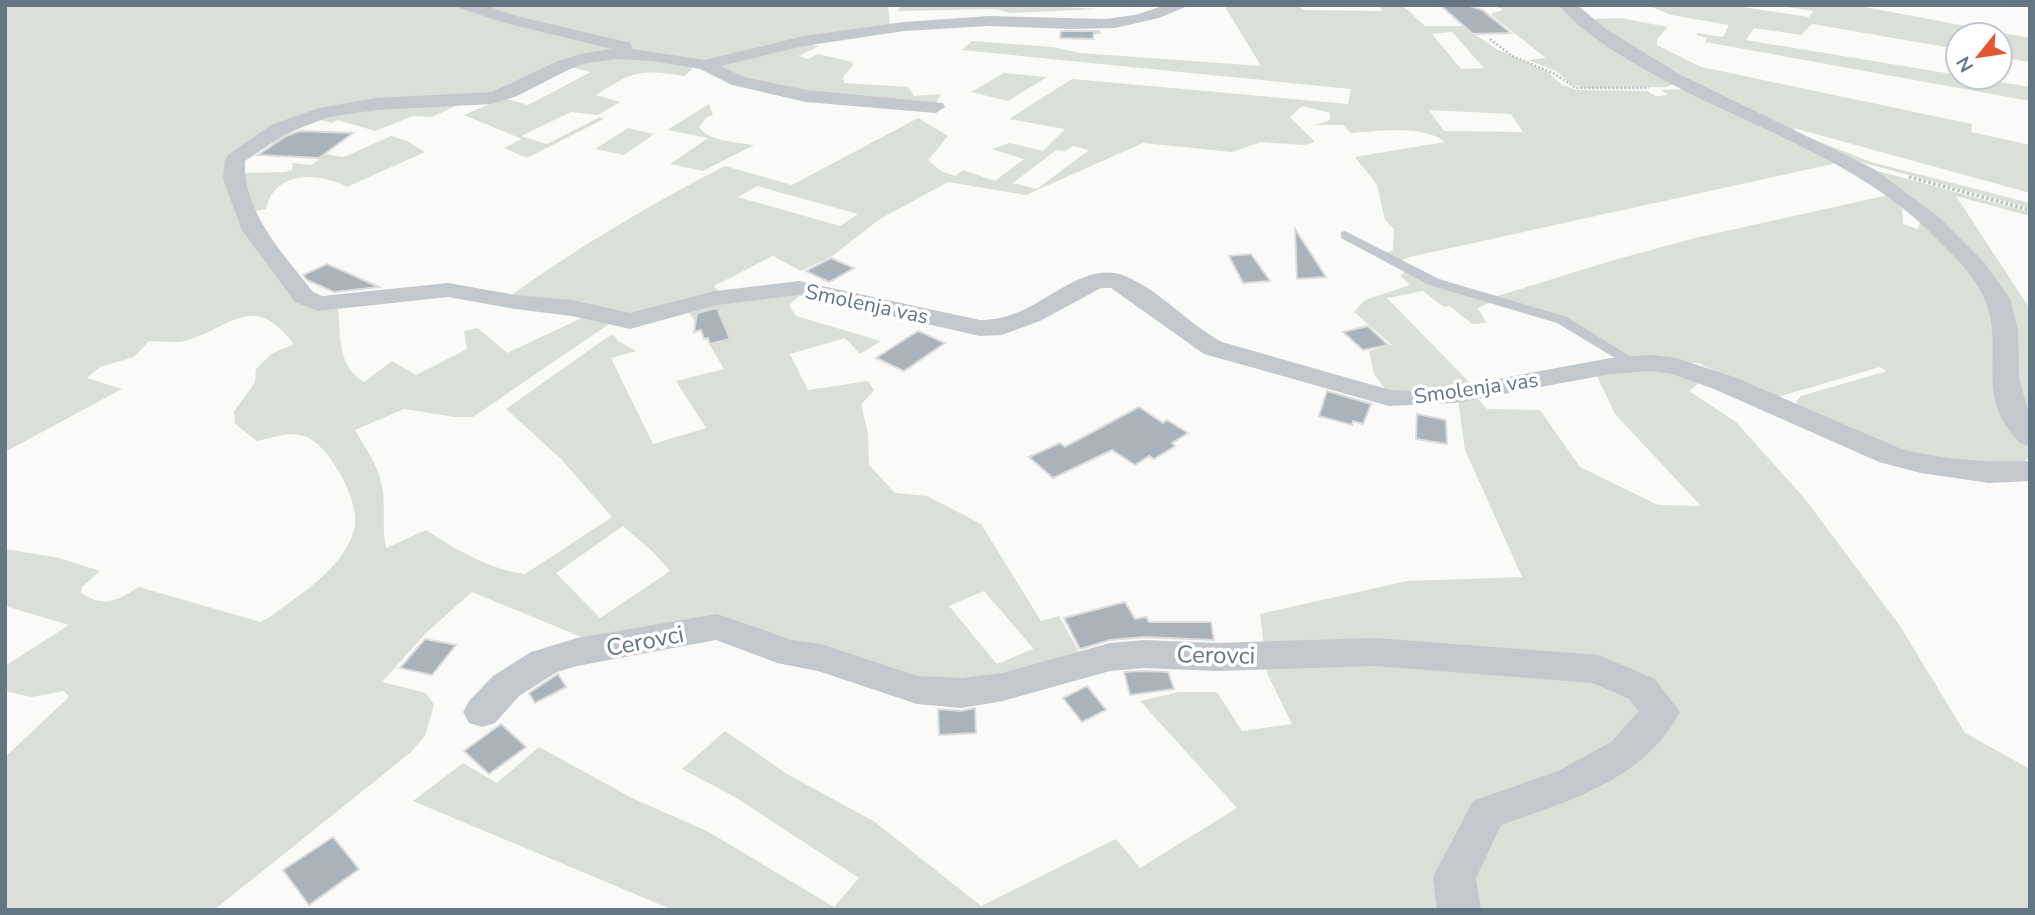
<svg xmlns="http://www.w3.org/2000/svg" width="2035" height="915" font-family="'Nunito Sans',sans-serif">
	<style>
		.green { fill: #dadfd7; fill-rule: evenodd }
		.building { fill: #aab3b9; stroke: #dcdcda; stroke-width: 2 }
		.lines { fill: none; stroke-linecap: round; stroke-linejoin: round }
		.path-far1 { stroke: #bbbfc2; stroke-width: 2.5; stroke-dasharray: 2 2; stroke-linecap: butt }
		.path { stroke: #bbbfc2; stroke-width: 3.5; stroke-dasharray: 2.5 2.5; stroke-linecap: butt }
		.service { fill: #c3c8cc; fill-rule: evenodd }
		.minor { fill: #c3c8cc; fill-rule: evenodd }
		.labels { text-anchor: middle; stroke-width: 7; stroke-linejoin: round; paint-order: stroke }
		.street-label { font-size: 21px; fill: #657683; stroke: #fff }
		.near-street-label { font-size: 24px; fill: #657683; stroke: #fff }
	</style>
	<rect width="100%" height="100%" fill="#fafaf8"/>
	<!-- green -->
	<path class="green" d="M5 5H888L890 26 705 60 605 53 502 91 336 108 229 160 283 272 338 309C341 337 337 366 364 382L392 361 416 375 467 349 464 331 478 328 507 353 582 318 609 324 473 417H454L404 409 355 430C367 451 380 467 383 492 385 511 382 528 386 548L426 530C457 550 488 569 525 574L612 517 561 459 506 409 609 336 614 335 618 341 636 351 611 358 653 444 706 428 676 381 724 369 707 340 728 333 723 324 700 329 688 311 716 304 804 292 789 305 796 316 881 341 860 354 845 338 790 354 808 390 868 381 874 390 861 405 868 433 869 465 895 493 927 496 981 524 1041 621 1059 616 1082 657 1029 675 926 687 723 622 596 643 472 592 427 632 382 682 426 693 434 705 425 736 410 753 214 910H5V757L69 697 64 691 31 697 5 691V666L69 625 5 606V549L59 558 100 571 82 587 81 593C105 608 116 601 139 587L260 622 270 617C300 594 343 569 354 530 362 505 330 444 304 436 289 431 271 438 257 441L235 424 234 411 255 383 256 369 271 354 294 344C253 292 235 325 188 340 177 344 161 341 149 341L134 357 100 367 87 378 122 389 5 452ZM623 526 653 552 670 571 600 618 556 573ZM984 591 1033 648V649L997 664 949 606Z
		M900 5H1029L1097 9 1011 13 995 9 898 11Z
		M1224 5H1299L1303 10 1382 11 1378 5H1402L1425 26H1463L1496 49 1548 72 1562 85 1577 90 1647 91 1656 96 1668 95 1661 90 1687 89 1841 162 1410 257 1398 262 1383 254 1393 250 1394 229 1385 220 1377 185 1355 157 1445 142C1425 125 1376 131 1351 133L1343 125H1315L1330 120V113L1302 106 1290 117 1315 142 1304 145 1261 142 1232 152 1143 143 1026 195 948 182 880 219 832 256 801 271 773 256 714 286 719 292 638 317 507 298C577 248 649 205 725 166L792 185 918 118 948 136 928 160 941 171 955 176 963 170 995 181 1024 159 992 149 1010 143 1043 151 1065 129 1009 119 1072 79 1348 104 1351 89 962 50 972 41 1052 47 1080 53 1261 66ZM1452 32 1484 68 1461 69 1432 34ZM1429 110 1511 114 1523 132 1444 131ZM1073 146 1089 150 1037 189 1013 183 1056 150 1065 151ZM757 186 858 214 840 226 738 197Z
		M1494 5H1562L1674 84 1666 87 1584 88 1571 84 1556 71 1528 60 1546 58 1490 14 1503 10Z
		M1647 5H1729L1809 17 1813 11 1775 5H1854L2030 38V62L2000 57V35H1958V49L1812 24 1801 35 1754 28 1746 40 2030 87V101L1705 42 1707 38 1696 35 1698 33 1723 37 1729 25 1671 15Z
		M1620 18 1668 27 1657 39V45L1701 67 1972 124 1971 132 2030 145V193L1794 128 1795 132 1871 162 2030 203V208L1853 160 1720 101 1590 19Z
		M799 43 819 46 799 56 808 59 818 54 852 62 853 65 843 77 844 83 908 87 914 96 941 94 936 103 804 92 757 84 721 66 722 61Z
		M612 55 690 66 692 69 685 76C639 69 634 71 596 95L620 102 598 115 571 112 521 136 547 144 600 117 604 119 527 158 504 148 522 139 464 115 504 98 528 105 591 72 567 66Z
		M1004 73 1047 77 1008 101 971 92Z
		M413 102H464L432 117 413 116 375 131 338 120 332 123 316 119 278 140 298 143 294 145 267 143 253 154H244C293 114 352 107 413 102Z
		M709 104 713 115 707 117 699 127C709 142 737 142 754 145L703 171 670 164 708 138 667 130Z
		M628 128 654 134 624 155 595 149Z
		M391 136 407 141 425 152 347 187C320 172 274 170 266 209L251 212 241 173 285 172 292 170 293 163 312 165 325 154 344 157Z
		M1874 170 2030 212V216L1956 196 2030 309V422L2021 409 2009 304Z
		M1893 194 1902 208 1903 224 1918 229 1920 223 1913 214 1935 230 1996 306 2015 426 2030 446V458L2017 464 1926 460 1796 408 1797 400 1801 396 1887 371 1880 367 1771 399 1699 363 1635 361 1587 334 1494 297 1614 260 1699 237Z
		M1405 271 1456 293 1493 301 1478 308 1486 323 1472 324 1450 306 1444 307 1423 291 1387 298 1475 388 1388 393 1374 374 1369 351 1392 345 1354 312 1365 300 1410 285 1400 276Z
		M1647 367 1703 380 1689 391 1736 422 1805 499 1900 626 1965 733 2030 769V910H673L413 801 463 763 497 783 539 747 634 799 707 831 834 907 859 878 735 797 682 769 725 731 787 774 875 822 981 906 1116 839 1140 868 1237 808 1140 701 1179 692H1217L1242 731 1292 724 1267 673 1260 614 1407 581 1522 577 1465 450 1458 400 1476 397 1487 409 1540 410 1580 467 1658 505 1701 506 1615 414 1596 374Z"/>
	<!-- building -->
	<path class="building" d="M1440 5H1467L1482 10 1511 33 1473 34Z
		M1061 31H1099L1100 33H1094L1093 39 1060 38Z
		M300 131 353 133 319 158 258 155 286 136Z
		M1295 229 1326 277 1297 279Z
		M1251 254 1270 281 1243 283 1229 256Z
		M831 258 854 268 829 282 806 271Z
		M327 264 379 287 334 292 307 280 303 275Z
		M717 308 730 339 710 344 708 338 704 339 701 330 694 332 697 313Z
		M1368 326 1373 331 1388 345 1363 350 1343 332Z
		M918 331 945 343 904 371 876 358Z
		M1327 391 1371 404 1363 424 1353 421 1352 425 1319 416Z
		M1139 407 1163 423 1167 420 1188 433 1172 443 1175 446 1154 459 1149 456 1135 465 1112 450 1053 478 1029 457 1060 443 1065 447Z
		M1417 414 1446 420 1447 444 1416 439Z
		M1125 602 1135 619 1146 617 1149 622H1211L1214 640 1144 637 1110 640 1080 649 1064 618Z
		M425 639 456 645 432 675 400 668Z
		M1144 671 1168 672 1174 689 1130 695 1124 672Z
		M558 674 566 687 535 703 529 693Z
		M1087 686 1106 710 1082 722 1063 698Z
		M975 708 976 733 939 735 938 709 961 711Z
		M501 724 526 747 489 774 464 751Z
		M333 837 359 869 309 905 283 870Z"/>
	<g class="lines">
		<!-- path-far1 -->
		<path class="path-far1" d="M1490 39 1512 56 1553 73 1576 88H1649"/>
		<!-- path -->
		<path class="path" d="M1909 177 2030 210"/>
		<!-- service -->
		<path class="service" d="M1345 231 1439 279 1567 317 1642 364 1640 367H1630L1557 323 1429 285 1341 238V232Z"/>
		<!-- minor -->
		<path class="minor" d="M457 5H484L516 16 631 43 632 49 705 60 804 36 904 22 989 16 1105 19 1135 15 1166 5H1190L1159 18 1115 28 1072 29 989 26 904 31 804 46 721 66 744 77 806 90 943 103 945 107 936 113 806 102 732 85 700 69 652 61 617 59 586 63 570 69 517 96 492 104 376 110 329 117 285 134 245 161C243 213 283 253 313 292L322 296 448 283 515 295 572 300 630 313 715 291 799 281 980 320C995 320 1007 317 1021 311 1051 298 1090 261 1125 276 1161 291 1188 324 1222 342L1390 390 1406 391 1454 387 1611 358 1651 355 1676 358 1734 377 1899 448C1942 460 1986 463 2030 461V481L1989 483 1921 473 1879 462 1714 389 1672 374 1651 371 1611 374 1454 403 1389 406 1204 354 1111 288H1101L1040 321 1002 335 980 336 799 295 717 305 630 329 572 316 515 309 448 297 318 311 295 302 242 230 223 179 225 159 228 155 271 125 319 108 376 98 492 92 558 61 581 54 612 49 505 23 459 8Z
			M1559 5H1577L1606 29 1679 74 1874 169 1940 218 1984 262 2010 299 2018 330 2019 378 2030 418V446L2020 443C2012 434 2003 424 1999 413 1986 381 1998 345 1989 312 1981 279 1950 252 1926 228 1846 153 1737 123 1644 69 1615 52 1581 32 1559 5Z
			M717 614 792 640 821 644 917 676 961 678 1003 673 1110 643 1144 640 1216 643 1375 638 1598 655 1655 679 1680 712C1644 780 1569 801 1501 825L1476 878 1481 910H1437L1433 877 1473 801 1558 771 1611 742 1639 711 1629 699 1593 683 1375 666 1216 671 1144 668 1110 671 1003 701 961 708 917 704 818 671 777 663 716 640 577 666 557 672 519 696 495 723 482 727 469 723 463 712 469 701 493 676 531 652 577 638Z"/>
	</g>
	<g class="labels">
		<!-- street labels -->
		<g class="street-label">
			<text transform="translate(867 304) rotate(12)" y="7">Smolenja vas</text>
			<text transform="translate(1476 388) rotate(-8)" y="7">Smolenja vas</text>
		</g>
		<!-- near-street labels -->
		<g class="near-street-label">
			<text transform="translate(645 641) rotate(-11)" y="8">Cerovci</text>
			<text transform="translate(1216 655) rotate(1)" y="8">Cerovci</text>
		</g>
	</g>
	<!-- border -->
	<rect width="2035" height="915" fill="none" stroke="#657683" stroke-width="14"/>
	<!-- north arrow -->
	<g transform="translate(1979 56) rotate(240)"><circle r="33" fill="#ffffff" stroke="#c1c8cd" stroke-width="2"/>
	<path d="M0-5L12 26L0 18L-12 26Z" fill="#e4572e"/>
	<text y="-10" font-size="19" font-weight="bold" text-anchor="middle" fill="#657683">N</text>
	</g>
</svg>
